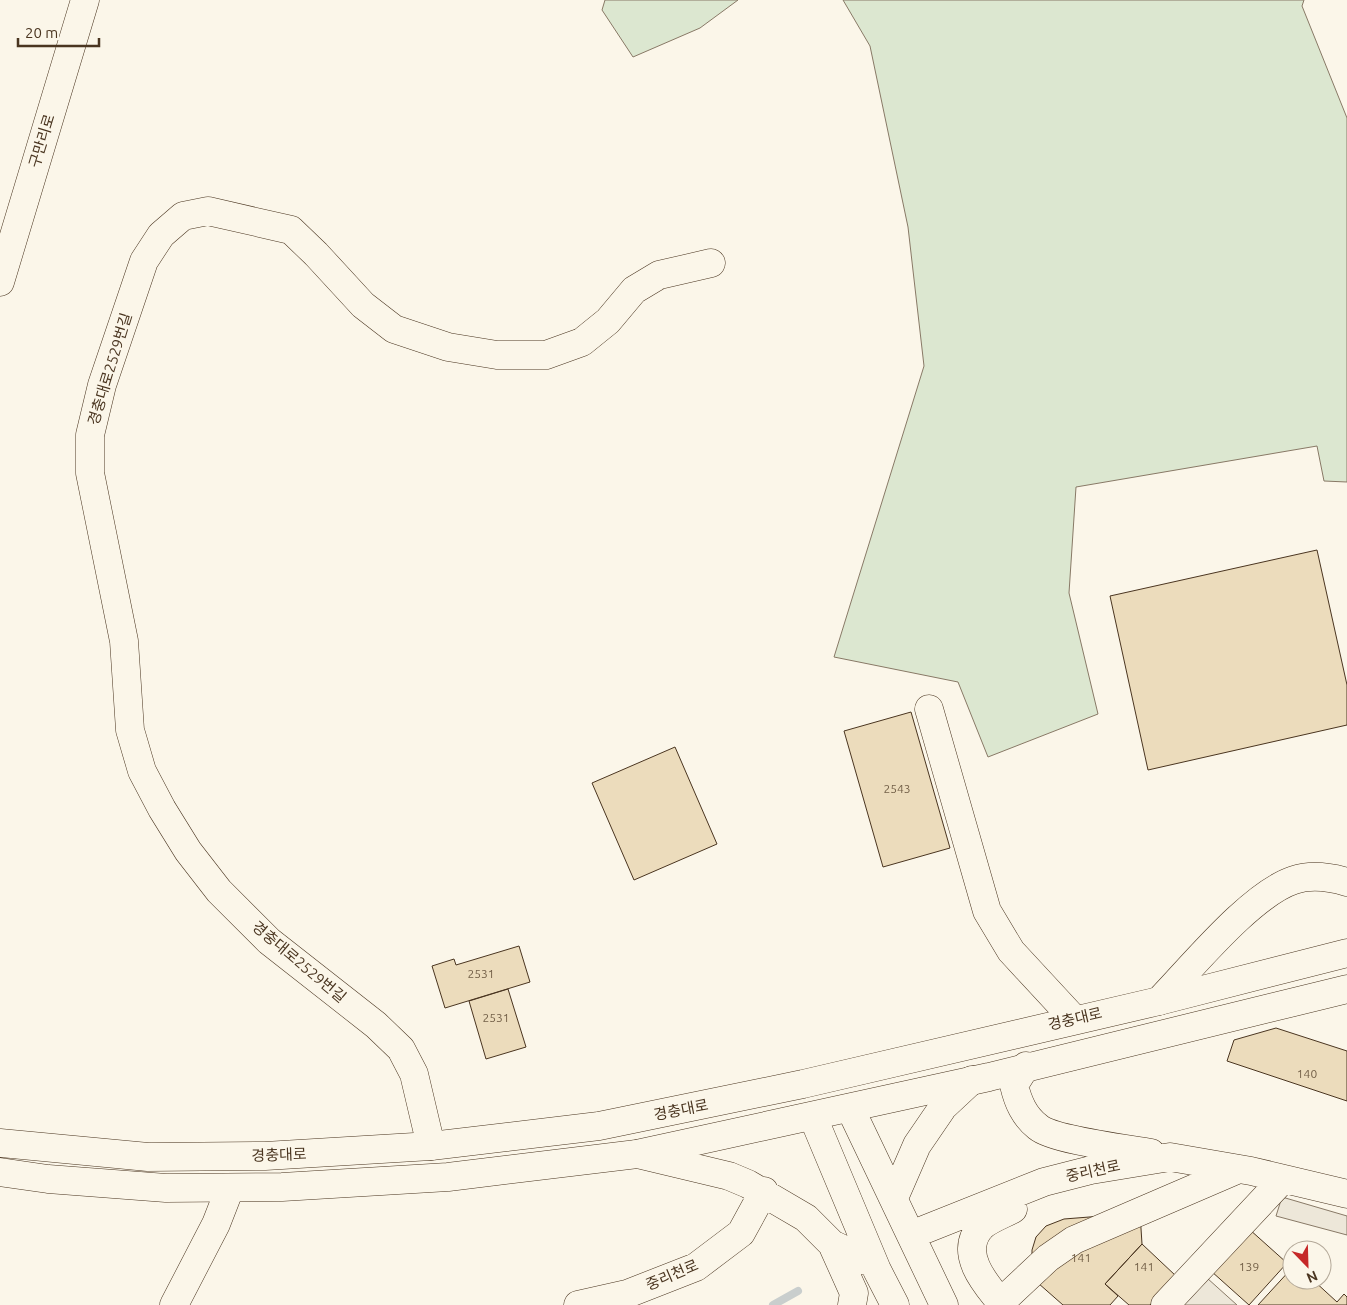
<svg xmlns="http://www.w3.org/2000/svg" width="1347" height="1305" font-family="Ubuntu,'Noto Sans KR',sans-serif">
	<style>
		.green { fill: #dce7d0; stroke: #887966 }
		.parking { fill: #ede7d9; stroke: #887966 }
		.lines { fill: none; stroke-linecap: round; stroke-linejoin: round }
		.stream { stroke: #c9cecd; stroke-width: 8 }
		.building { fill: #ecdcbc; stroke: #4a3520 }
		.minor-casing { stroke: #4a3520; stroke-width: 29 }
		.major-casing { stroke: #4a3520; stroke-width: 29 }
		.minor { stroke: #fbf6e9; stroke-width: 28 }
		.major { stroke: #fbf6e9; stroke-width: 28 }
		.labels { text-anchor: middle; stroke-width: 4; stroke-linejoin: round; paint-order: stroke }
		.number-label { font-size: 12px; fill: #725f47 }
		.street-label { font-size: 15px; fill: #4a3520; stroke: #fbf6e9 }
	</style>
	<rect width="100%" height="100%" fill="#fbf6e9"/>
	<!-- green -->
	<path class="green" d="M605 0H738L700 28 633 57 602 10Z
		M843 0H1304L1302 6 1347 118V482L1324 481 1317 446 1076 487 1069 593 1098 714 988 757 958 682 834 657 924 366 908 227 870 46Z"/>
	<!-- parking -->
	<path class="parking" d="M1282 1197 1347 1216V1235L1276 1216Z
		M1207 1278 1237 1305H1182Z"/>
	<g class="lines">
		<!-- stream -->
		<path class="stream" d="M773 1305 798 1291"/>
	</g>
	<!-- building -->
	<path class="building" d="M1317 550 1347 685V725L1148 770 1110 596Z
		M911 712 950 848 883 867 844 731Z
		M675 747 717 844 634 880 592 783Z
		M519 946 530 982 445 1008 432 966 454 959 456 965Z
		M508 989 526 1047 486 1059 469 1001Z
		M1276 1028 1347 1051V1101L1227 1061 1234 1040Z
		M1140 1213 1142 1244 1105 1284 1118 1296 1110 1305H1063L1038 1283 1032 1266V1250L1036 1237 1046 1226 1064 1219Z
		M1249 1229 1287 1263 1249 1305 1211 1271Z
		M1142 1244 1176 1276 1150 1305H1129L1105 1284Z
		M1292 1268V1280H1313L1337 1302 1344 1294 1347 1297V1305H1258Z"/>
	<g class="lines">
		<defs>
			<path id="minor" d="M0 282 85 0
				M929 709 987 911 1011 951 1074 1019
				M1159 1001C1192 967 1251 894 1294 880 1312 874 1330 877 1347 882
				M1026 1066 1014 1085C1018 1102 1024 1116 1038 1127 1053 1140 1129 1149 1151 1153
				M850 1108 944 1305
				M813 1117 877 1270 895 1305
				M431 1146 414 1074 401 1049 376 1025 269 941 219 891 188 851 162 809 142 771 130 730 124 641 90 473V435L102 385 144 261 161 235 183 216 208 211 291 230 316 254 363 305 394 329 448 347 497 355H546L582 342 608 321 634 290 659 275 711 263
				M637 1154 729 1176 748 1184 806 1218 832 1244 874 1264
				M894 1198 917 1145 943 1107 972 1080
				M911 1235 1044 1182 1091 1170 1170 1157 1251 1171 1347 1194
				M832 1244 854 1293 852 1305
				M1000 1303 1048 1258 1074 1240 1239 1169
				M174 1305 216 1224 230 1188
				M578 1305 627 1294 696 1267 741 1233 764 1191
				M1003 1305C985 1284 957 1252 982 1226 990 1219 1004 1214 1013 1209
				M1165 1305 1283 1179"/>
			<path id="major" d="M0 1143 148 1157 265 1156 431 1146 599 1126 803 1084 1159 1001 1347 953
				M0 1172 48 1179 166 1188 282 1187 448 1177 637 1154 989 1077 1347 989"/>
		</defs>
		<!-- minor casing -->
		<use href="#minor" class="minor-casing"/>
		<!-- major casing -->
		<use href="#major" class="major-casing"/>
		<!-- minor -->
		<use href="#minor" class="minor"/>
		<!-- major -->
		<use href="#major" class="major"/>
	</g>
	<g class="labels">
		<!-- number labels -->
		<g class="number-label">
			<text x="897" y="793">2543</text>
			<text x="481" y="978">2531</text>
			<text x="496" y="1022">2531</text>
			<text x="1307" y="1078">140</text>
			<text x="1081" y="1262">141</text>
			<text x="1144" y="1271">141</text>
			<text x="1249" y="1271">139</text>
		</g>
		<!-- street labels -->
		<g class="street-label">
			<text transform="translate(42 141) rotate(-73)" y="5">구만리로</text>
			<text transform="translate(110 369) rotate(-73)" y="5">경충대로2529번길</text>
			<text transform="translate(299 962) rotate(40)" y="5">경충대로2529번길</text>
			<text transform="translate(1075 1019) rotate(-13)" y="5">경충대로</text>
			<text transform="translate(681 1110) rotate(-11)" y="5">경충대로</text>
			<text transform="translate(279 1155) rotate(-2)" y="5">경충대로</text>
			<text transform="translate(1093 1171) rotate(-12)" y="5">중리천로</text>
			<text transform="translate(672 1275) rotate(-23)" y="5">중리천로</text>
		</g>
	</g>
	<!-- north arrow -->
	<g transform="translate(1307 1265) rotate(157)"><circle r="24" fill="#fbf6e9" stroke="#b4a999"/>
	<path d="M0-4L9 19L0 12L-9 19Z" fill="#c62828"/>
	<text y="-8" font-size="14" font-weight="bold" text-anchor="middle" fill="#4a3520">N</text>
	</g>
	<!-- scale -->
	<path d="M18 38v8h81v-8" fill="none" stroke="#4a3520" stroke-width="2.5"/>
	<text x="25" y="38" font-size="15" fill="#4a3520" stroke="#fbf6e9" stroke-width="4" paint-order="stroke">20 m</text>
</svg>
